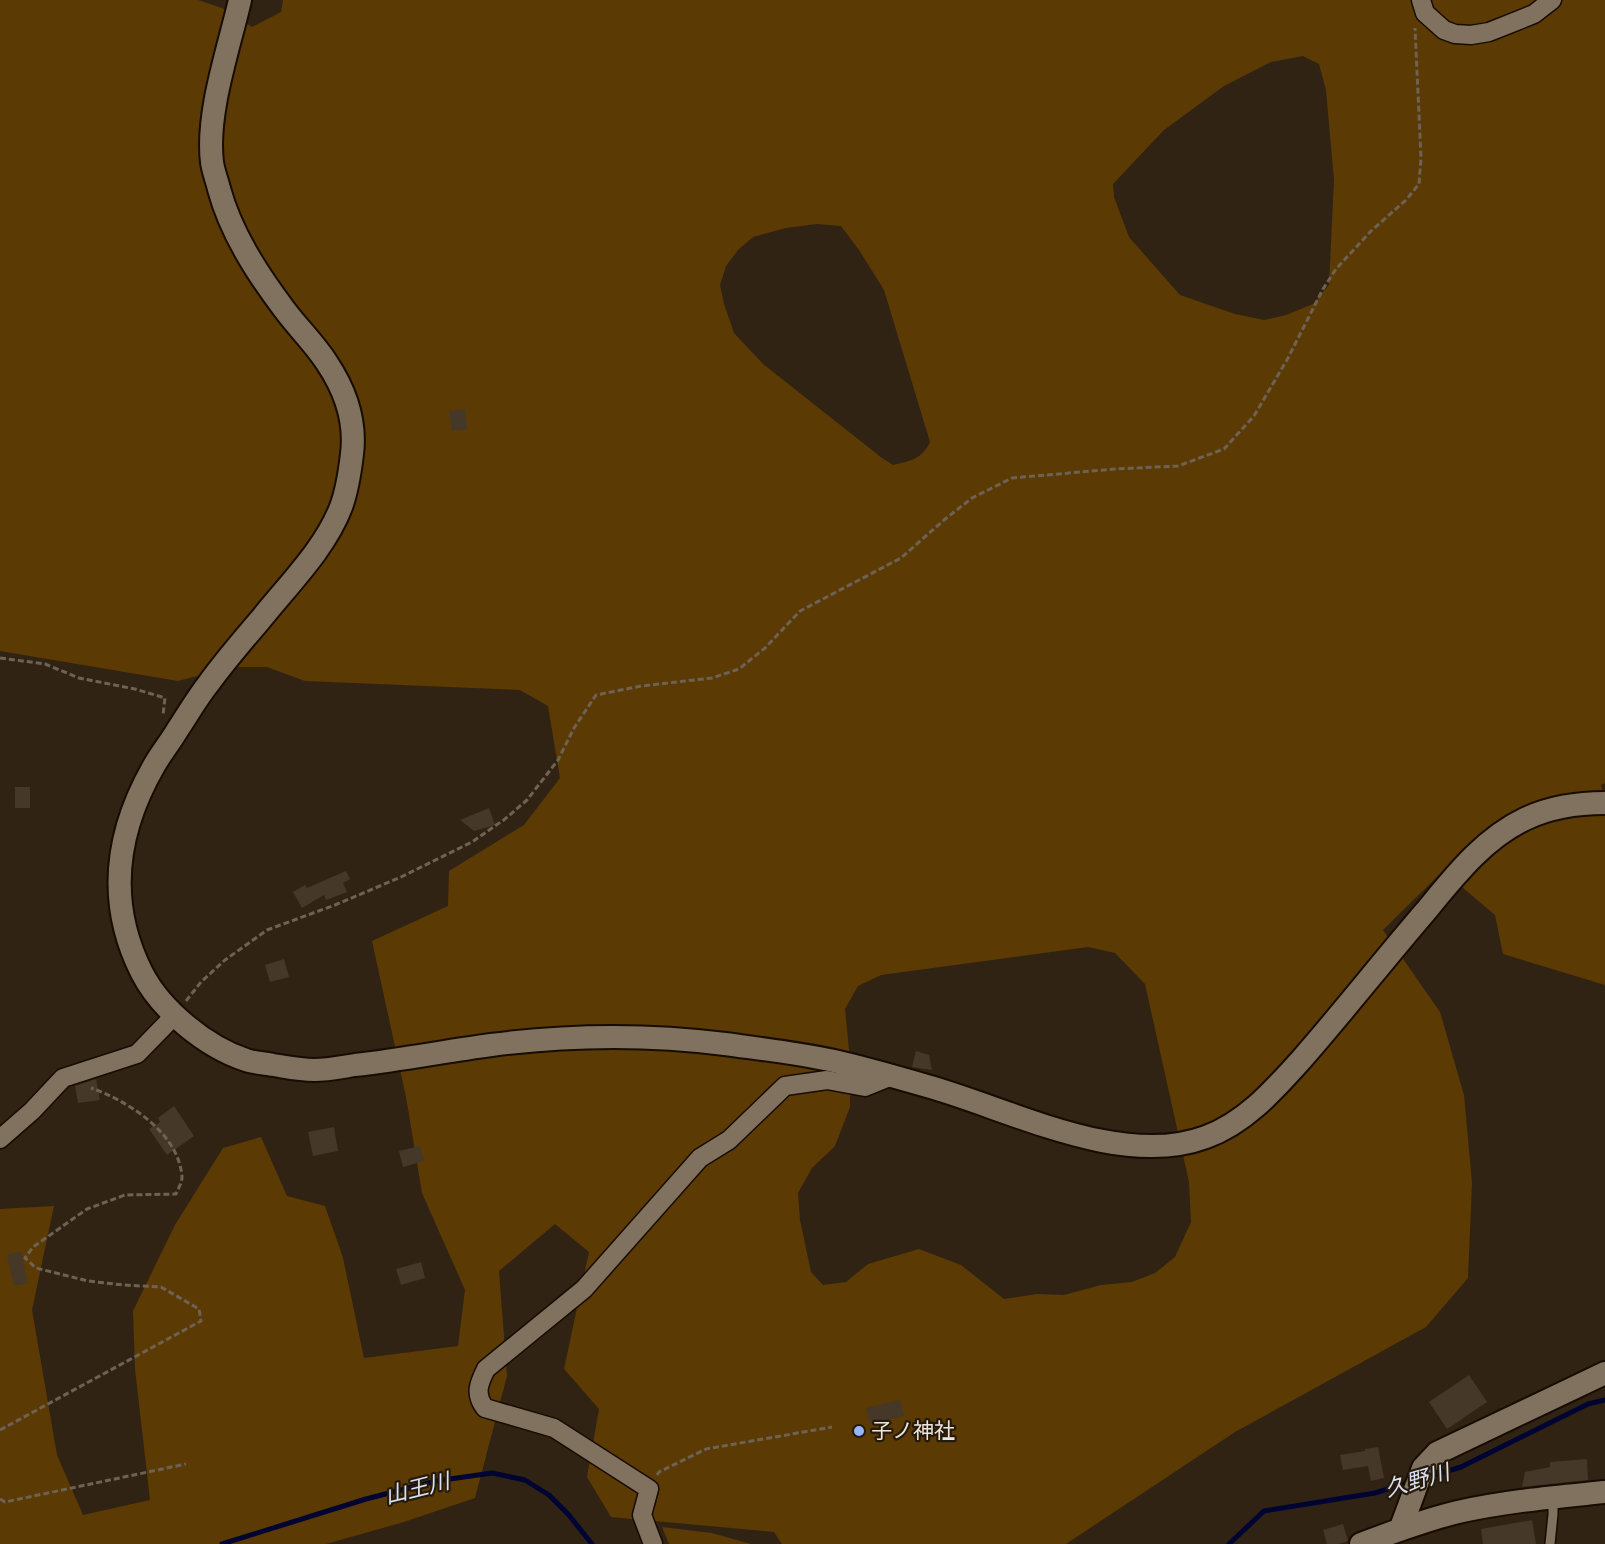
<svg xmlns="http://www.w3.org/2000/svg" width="1605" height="1544" font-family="'Sofia Sans Condensed','Noto Sans JP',sans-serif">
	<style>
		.green { fill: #5c3a03; fill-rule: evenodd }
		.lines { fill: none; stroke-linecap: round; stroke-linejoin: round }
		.stream { stroke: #000433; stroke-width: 5 }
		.building { fill: #453828 }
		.service-casing { stroke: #170c01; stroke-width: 12 }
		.minor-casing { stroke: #170c01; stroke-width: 21 }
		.tertiary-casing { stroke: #170c01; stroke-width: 26 }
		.path { stroke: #6e6255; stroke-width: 3; stroke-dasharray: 6 3; stroke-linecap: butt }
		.service { stroke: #817260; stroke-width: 9 }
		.minor { stroke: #817260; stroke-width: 18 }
		.tertiary { stroke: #817260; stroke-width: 22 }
		.poi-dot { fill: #95b7fd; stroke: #261a0a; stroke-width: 2 }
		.labels { text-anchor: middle; stroke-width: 4.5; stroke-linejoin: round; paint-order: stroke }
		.poi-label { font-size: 21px; fill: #ece4da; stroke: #261a0a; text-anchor: start }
		.water-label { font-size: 22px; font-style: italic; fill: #d8e0f1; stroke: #261a0a }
	</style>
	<rect width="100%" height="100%" fill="#302314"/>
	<!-- green -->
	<path class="green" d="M0 0H198L222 8 252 27 281 12 283 0H1605V783L1601 785 1605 799V985L1503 954 1495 915 1443 871 1383 930 1440 1012 1464 1095 1472 1183 1468 1278 1426 1327 1235 1432 1066 1544H782L774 1532 611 1517 587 1477 599 1409 564 1369 589 1252 555 1224 499 1271 507 1376 475 1498 404 1522 326 1544H0V1209L54 1206 32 1310 57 1455 83 1515 150 1500 135 1369 133 1311 175 1225 223 1148 261 1137 287 1196 325 1206 343 1258 364 1358 458 1346 465 1290 422 1193 406 1097 372 941 448 906 449 871 524 825 560 778 548 706 520 690 305 681 267 667H232L178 681 0 651ZM1303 56 1319 64 1326 90 1334 180 1329 285 1313 304 1286 315 1264 320 1235 314 1180 295 1129 237 1114 197 1113 184 1164 130 1224 86 1271 62ZM817 224 841 226 859 250 884 290 930 442C922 459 911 461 893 465L882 458 763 364 734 333 724 304 720 285 726 266 738 250 753 237 786 228ZM1088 947 1115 953 1145 984 1189 1182 1191 1222 1175 1257 1155 1273 1132 1282 1101 1285 1064 1295 1037 1294 1004 1299 961 1265 919 1249 868 1264 846 1282 823 1285 811 1272 800 1220 798 1193 812 1168 835 1146 850 1107V1060L845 1009 858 986 881 975Z
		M662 1527 712 1533 751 1544H669Z"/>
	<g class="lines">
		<!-- stream -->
		<path class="stream" d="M1425 1478 1461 1467 1588 1404 1605 1400
			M222 1544 366 1499 436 1481 492 1473 525 1480 549 1495 568 1514 592 1544
			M1229 1544 1264 1511 1375 1493 1411 1482"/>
	</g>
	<!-- building -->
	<path class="building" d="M465 409 467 429 452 431 449 411Z
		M15 787H30V808H15Z
		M489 808 495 825 474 831 460 820Z
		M346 871 350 879 343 883 347 892 326 900 324 895 302 908 293 892 305 885 307 888Z
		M284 959 289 977 270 982 265 965Z
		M916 1051 929 1055 932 1070 912 1067Z
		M96 1079 100 1100 78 1103 75 1086Z
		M174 1106 194 1136 167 1155 149 1129 160 1122 158 1118Z
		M334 1127 338 1151 313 1156 308 1132Z
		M420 1146 424 1161 403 1167 399 1151Z
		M21 1251 28 1283 14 1286 7 1255Z
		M421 1262 425 1278 401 1285 396 1269Z
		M1469 1375 1487 1402 1447 1429 1429 1402Z
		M900 1400 904 1416 870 1424 866 1408Z
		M1378 1447 1384 1478 1371 1481 1368 1466 1343 1470 1340 1455 1365 1451V1449Z
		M1587 1459 1588 1480 1522 1487 1525 1472 1550 1467V1462Z
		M1532 1520 1536 1544H1483L1481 1529Z
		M1343 1524 1348 1541 1338 1544H1327L1323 1530Z"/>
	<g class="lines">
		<defs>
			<path id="service" d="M1550 1544 1553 1514V1499"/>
			<path id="minor" d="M1421 0 1425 13 1444 30 1455 34 1471 35 1489 32 1534 14 1552 0
				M0 1139 32 1111 63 1078 137 1054 174 1016
				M653 1544 642 1515 649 1489 554 1428 485 1408C474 1394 479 1383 486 1369L584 1289 700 1158 729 1140 785 1086 827 1080 865 1087 892 1076"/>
			<path id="tertiary" d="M240 0C229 48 206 113 212 162 213 171 217 180 219 189 231 233 257 273 284 309 298 328 315 344 327 363 345 390 356 422 352 454 350 471 347 491 341 507 325 549 288 585 261 619 243 640 225 661 209 683 197 698 188 714 178 729 171 741 162 752 155 764 116 831 106 902 142 973 161 1010 206 1047 246 1060 254 1063 264 1063 273 1065 286 1067 300 1070 314 1070 327 1070 342 1067 355 1065 401 1060 446 1051 491 1045 568 1035 648 1034 725 1044 761 1049 798 1053 834 1061 865 1068 896 1077 927 1086 1010 1109 1121 1169 1206 1137 1245 1123 1274 1090 1301 1060 1343 1012 1383 961 1425 912 1454 877 1483 839 1525 819 1550 807 1577 803 1605 803
				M1400 1530 1423 1468 1437 1453 1605 1373
				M1361 1544C1393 1532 1425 1520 1458 1512 1506 1501 1556 1497 1605 1492"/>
		</defs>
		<!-- service casing -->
		<use href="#service" class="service-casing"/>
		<!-- minor casing -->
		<use href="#minor" class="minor-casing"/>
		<!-- tertiary casing -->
		<use href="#tertiary" class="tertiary-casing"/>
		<!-- path -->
		<path class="path" d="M0 658 45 664 79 678 135 689 165 698 163 715
			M186 1001 201 982 225 960 267 930 335 905 401 877 472 842 505 819 527 800 558 760 574 728 596 695 641 686 712 678 739 669 765 648 800 611 901 558 944 520 972 498 1012 478 1115 469 1178 466 1224 449 1254 416 1288 358 1323 289 1336 269 1371 231 1406 200 1419 184 1421 158 1415 28
			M0 1430 201 1321 199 1309 161 1287 123 1285 88 1281 36 1268 25 1258 33 1247 87 1209 125 1195 176 1194C178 1189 182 1183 182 1177 179 1133 128 1101 91 1088
			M657 1475 659 1472 706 1449 832 1427
			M0 1499 5 1502 186 1464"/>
		<!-- service -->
		<use href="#service" class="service"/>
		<!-- minor -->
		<use href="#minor" class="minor"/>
		<!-- tertiary -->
		<use href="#tertiary" class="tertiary"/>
	</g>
	<!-- markers -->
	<circle class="poi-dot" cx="859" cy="1431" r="6"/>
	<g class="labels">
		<!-- poi labels -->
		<g class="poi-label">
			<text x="871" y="1438">子ノ神社</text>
		</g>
		<!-- water labels -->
		<g class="water-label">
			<text transform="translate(1417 1480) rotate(-16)" y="8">久野川</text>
			<text transform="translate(417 1488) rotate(-14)" y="8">山王川</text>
		</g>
	</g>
</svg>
